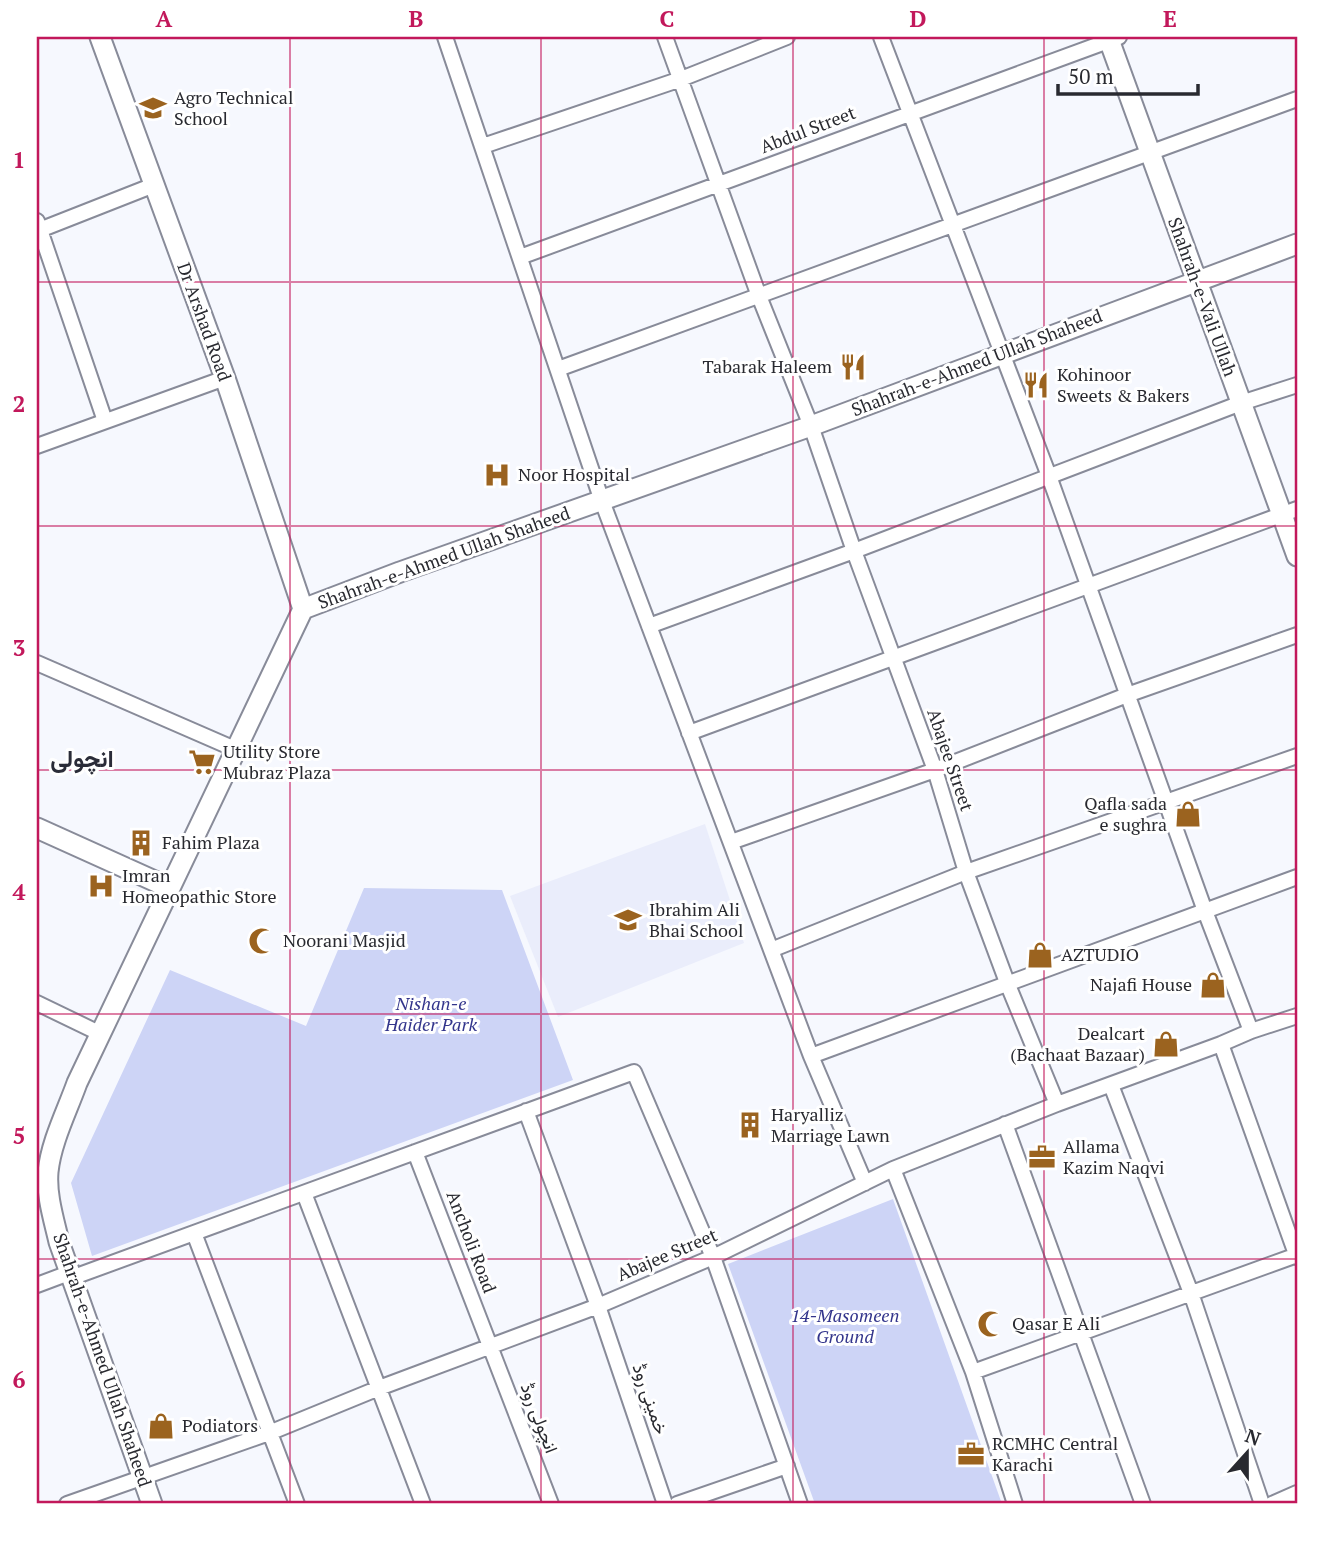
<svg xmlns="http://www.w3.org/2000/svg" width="1334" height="1541" font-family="'PT Serif',Vazirmatn,serif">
  <rect width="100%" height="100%" fill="#f6f8fe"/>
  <path fill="#eaedfb" d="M 705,824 L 744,943 L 558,1017 L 510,896 Z"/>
  <path fill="#cdd4f6" d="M 364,888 L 502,890 L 573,1080 L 92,1256 L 71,1183 L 170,970 L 306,1026 Z
    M 893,1199 L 1002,1504 L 815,1504 L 728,1264 Z"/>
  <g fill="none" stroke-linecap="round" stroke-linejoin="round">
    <g stroke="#888b99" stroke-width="18">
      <path id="minor" d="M 445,37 L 602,501 L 811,1056 L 865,1183
        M 665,37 L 759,296 L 811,426 L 854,551 L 935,770 L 966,872 L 1008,985 L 1057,1104
        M 881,37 L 1049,476 L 1205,911 L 1251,1031
        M 483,146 L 681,79 L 787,37
        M 37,221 L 105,421
        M 37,231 L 154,185
        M 520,257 L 1119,37
        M 558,369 L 1297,99
        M 37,446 L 225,378
        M 649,626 L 854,551 L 1241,403 L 1297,385
        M 37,663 L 237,750
        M 689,733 L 1297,509
        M 731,842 L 935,770 L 1127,695 L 1297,635
        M 771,950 L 966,872 L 1297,756
        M 37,1003 L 101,1034
        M 1221,1044 L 1297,1257
        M 811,1056 L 1297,877
        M 1111,1085 L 1191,1293 L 1262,1504
        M 526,1111 L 598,1306 L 665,1504
        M 1005,1124 L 1143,1504
        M 415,1152 L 551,1504
        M 893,1169 L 973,1372 L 1015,1504
        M 304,1193 L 423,1504
        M 194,1233 L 297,1504
        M 71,1278 L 634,1072 L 713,1257 L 800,1504
        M 37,1285 L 69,1273
        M 973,1372 L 1297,1255
        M 67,1504 L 269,1433 L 379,1388 L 598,1306 L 713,1257 L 893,1169 L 1057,1104 L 1221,1044 L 1251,1031 L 1297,1016
        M 677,1504 L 787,1466
        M 1272,1504 L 1297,1493"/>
    </g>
    <g stroke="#888b99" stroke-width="23">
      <path id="tertiary" d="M 100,37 L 225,378 L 303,609
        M 1108,37 L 1297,556
        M 37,828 L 170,888
        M 152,1504 L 59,1242 C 54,1220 46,1195 48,1172 C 51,1142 67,1111 77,1083 L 303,609 L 400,572 L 811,426 L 1297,244"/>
    </g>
    <use href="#minor" stroke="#fff" stroke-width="14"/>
    <use href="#tertiary" stroke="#fff" stroke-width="19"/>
  </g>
  <path fill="none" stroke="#c2185b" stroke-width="2" stroke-opacity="0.55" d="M 290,37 L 290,1504M 541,37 L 541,1504M 793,37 L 793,1504M 1044,37 L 1044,1504M 37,282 L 1297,282M 37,526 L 1297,526M 37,770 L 1297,770M 37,1014 L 1297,1014M 37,1259 L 1297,1259"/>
  <defs>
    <g id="school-bare" transform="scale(2.1)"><path d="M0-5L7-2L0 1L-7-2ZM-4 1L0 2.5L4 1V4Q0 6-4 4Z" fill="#9b631f" stroke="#fff" stroke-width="2.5" paint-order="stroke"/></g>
    <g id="restaurant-bare" transform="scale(2.1)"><path d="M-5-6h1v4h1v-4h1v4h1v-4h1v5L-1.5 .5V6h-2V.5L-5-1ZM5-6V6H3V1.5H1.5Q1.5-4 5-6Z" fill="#9b631f" stroke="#fff" stroke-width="2.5" paint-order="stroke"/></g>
    <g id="hospital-bare" transform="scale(2.1)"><path d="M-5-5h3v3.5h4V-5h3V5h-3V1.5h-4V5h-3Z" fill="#9b631f" stroke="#fff" stroke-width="2.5" paint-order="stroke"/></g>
    <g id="supermarket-bare" transform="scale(2.1)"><path d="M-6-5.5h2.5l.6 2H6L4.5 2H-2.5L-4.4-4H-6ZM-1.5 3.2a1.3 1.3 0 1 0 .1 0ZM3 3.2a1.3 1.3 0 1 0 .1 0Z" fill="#9b631f" stroke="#fff" stroke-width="2.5" paint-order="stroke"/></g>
    <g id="shop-bare" transform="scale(2.1)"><path d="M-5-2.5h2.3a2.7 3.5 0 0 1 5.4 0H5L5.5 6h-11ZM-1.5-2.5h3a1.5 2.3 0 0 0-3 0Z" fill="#9b631f" stroke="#fff" stroke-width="2.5" paint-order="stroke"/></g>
    <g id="building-bare" transform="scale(2.1)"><path d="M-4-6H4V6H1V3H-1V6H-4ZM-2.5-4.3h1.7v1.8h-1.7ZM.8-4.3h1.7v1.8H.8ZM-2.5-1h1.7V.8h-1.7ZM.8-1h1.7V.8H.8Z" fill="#9b631f" stroke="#fff" stroke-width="2.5" paint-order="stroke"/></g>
    <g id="mosque-bare" transform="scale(2.1)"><path d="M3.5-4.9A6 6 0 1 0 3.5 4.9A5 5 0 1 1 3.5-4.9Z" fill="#9b631f" stroke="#fff" stroke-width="2.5" paint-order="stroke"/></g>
    <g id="office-bare" transform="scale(2.1)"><path d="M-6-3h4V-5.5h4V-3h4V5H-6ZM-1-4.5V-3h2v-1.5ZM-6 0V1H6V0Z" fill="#9b631f" stroke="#fff" stroke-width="2.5" paint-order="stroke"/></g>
  </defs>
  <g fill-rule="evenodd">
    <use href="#school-bare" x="153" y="108"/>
    <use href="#restaurant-bare" x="853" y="367"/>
    <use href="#restaurant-bare" x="1036" y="385"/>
    <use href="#hospital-bare" x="497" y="475"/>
    <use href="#supermarket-bare" x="202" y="762"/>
    <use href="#shop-bare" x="1188" y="814"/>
    <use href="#building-bare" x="141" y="843"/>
    <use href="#hospital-bare" x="101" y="886"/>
    <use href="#school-bare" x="628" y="920"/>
    <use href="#mosque-bare" x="262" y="941"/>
    <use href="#shop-bare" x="1040" y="955"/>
    <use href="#shop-bare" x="1213" y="985"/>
    <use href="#shop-bare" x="1166" y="1044"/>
    <use href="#building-bare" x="750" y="1125"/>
    <use href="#office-bare" x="1042" y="1157"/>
    <use href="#mosque-bare" x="991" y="1324"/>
    <use href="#shop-bare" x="161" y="1426"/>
    <use href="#office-bare" x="971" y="1454"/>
  </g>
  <g text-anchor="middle" stroke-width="6" stroke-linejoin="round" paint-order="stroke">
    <g font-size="18" fill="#292a30" stroke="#fff" text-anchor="start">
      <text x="174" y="104">Agro Technical<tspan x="174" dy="21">School</tspan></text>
      <text x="832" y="373" text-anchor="end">Tabarak Haleem</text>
      <text x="1057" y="381">Kohinoor<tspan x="1057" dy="21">Sweets &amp; Bakers</tspan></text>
      <text x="518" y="481">Noor Hospital</text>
      <text x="223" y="758">Utility Store<tspan x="223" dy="21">Mubraz Plaza</tspan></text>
      <text x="1167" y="810" text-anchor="end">Qafla sada<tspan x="1167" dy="21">e sughra</tspan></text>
      <text x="162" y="849">Fahim Plaza</text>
      <text x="122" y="882">Imran<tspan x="122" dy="21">Homeopathic Store</tspan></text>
      <text x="649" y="916">Ibrahim Ali<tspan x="649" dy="21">Bhai School</tspan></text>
      <text x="283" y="947">Noorani Masjid</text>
      <text x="1061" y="961">AZTUDIO</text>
      <text x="1192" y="991" text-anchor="end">Najafi House</text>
      <text x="1145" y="1040" text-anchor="end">Dealcart<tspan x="1145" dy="21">(Bachaat Bazaar)</tspan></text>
      <text x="771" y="1121">Haryalliz<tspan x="771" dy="21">Marriage Lawn</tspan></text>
      <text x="1063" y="1153">Allama<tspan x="1063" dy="21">Kazim Naqvi</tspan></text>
      <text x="1012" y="1330">Qasar E Ali</text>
      <text x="182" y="1432">Podiators</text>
      <text x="992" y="1450">RCMHC Central<tspan x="992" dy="21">Karachi</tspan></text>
    </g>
    <g font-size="18" fill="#292a30" stroke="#fff">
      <text transform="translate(808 130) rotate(-21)" y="6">Abdul Street</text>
      <text transform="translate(1202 297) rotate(70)" y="6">Shahrah-e-Vali Ullah</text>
      <text transform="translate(204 322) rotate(70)" y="6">Dr Arshad Road</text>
      <text transform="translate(977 363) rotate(-21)" y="6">Shahrah-e-Ahmed Ullah Shaheed</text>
      <text transform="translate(444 558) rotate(-20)" y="6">Shahrah-e-Ahmed Ullah Shaheed</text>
      <text transform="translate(950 760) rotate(71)" y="6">Abajee Street</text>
      <text transform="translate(471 1242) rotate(69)" y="6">Ancholi Road</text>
      <text transform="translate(667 1255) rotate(-23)" y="6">Abajee Street</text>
      <text transform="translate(102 1360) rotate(71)" y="6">Shahrah-e-Ahmed Ullah Shaheed</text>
      <text transform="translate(650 1399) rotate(71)" y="6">خمینی روڈ</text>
      <text transform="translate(539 1418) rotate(69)" y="6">انچولی روڈ</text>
    </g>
    <g font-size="18" font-style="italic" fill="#33358c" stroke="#fff">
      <text x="431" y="1010">Nishan-e<tspan x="431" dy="21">Haider Park</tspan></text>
      <text x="845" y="1322">14-Masomeen<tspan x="845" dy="21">Ground</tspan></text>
    </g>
    <g font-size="24" font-weight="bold" fill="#2a2c38" stroke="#fff">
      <text x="82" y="767">انچولی</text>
    </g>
  </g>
  <rect width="1334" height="1541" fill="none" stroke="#ffffff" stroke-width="77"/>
  <g transform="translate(1247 1453) rotate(21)" stroke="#ffffff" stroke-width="5" paint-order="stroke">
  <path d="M0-5L12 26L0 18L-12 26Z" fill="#292a30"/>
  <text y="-10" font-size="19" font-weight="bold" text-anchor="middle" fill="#292a30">N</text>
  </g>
  <path d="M1058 84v10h140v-10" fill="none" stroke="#292a30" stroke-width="3.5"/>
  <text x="1068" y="84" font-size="21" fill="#292a30" stroke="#ffffff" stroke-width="5" paint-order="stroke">50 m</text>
  <rect x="38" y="38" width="1258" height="1464" fill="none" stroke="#c2185b" stroke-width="2.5"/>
  <g font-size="23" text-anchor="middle" font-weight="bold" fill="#c2185b">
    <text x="164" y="27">A</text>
    <text x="416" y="27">B</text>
    <text x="667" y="27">C</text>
    <text x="918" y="27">D</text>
    <text x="1170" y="27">E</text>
    <text x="19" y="168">1</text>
    <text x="19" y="412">2</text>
    <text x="19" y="656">3</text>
    <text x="19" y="900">4</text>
    <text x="19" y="1144">5</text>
    <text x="19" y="1388">6</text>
  </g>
</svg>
